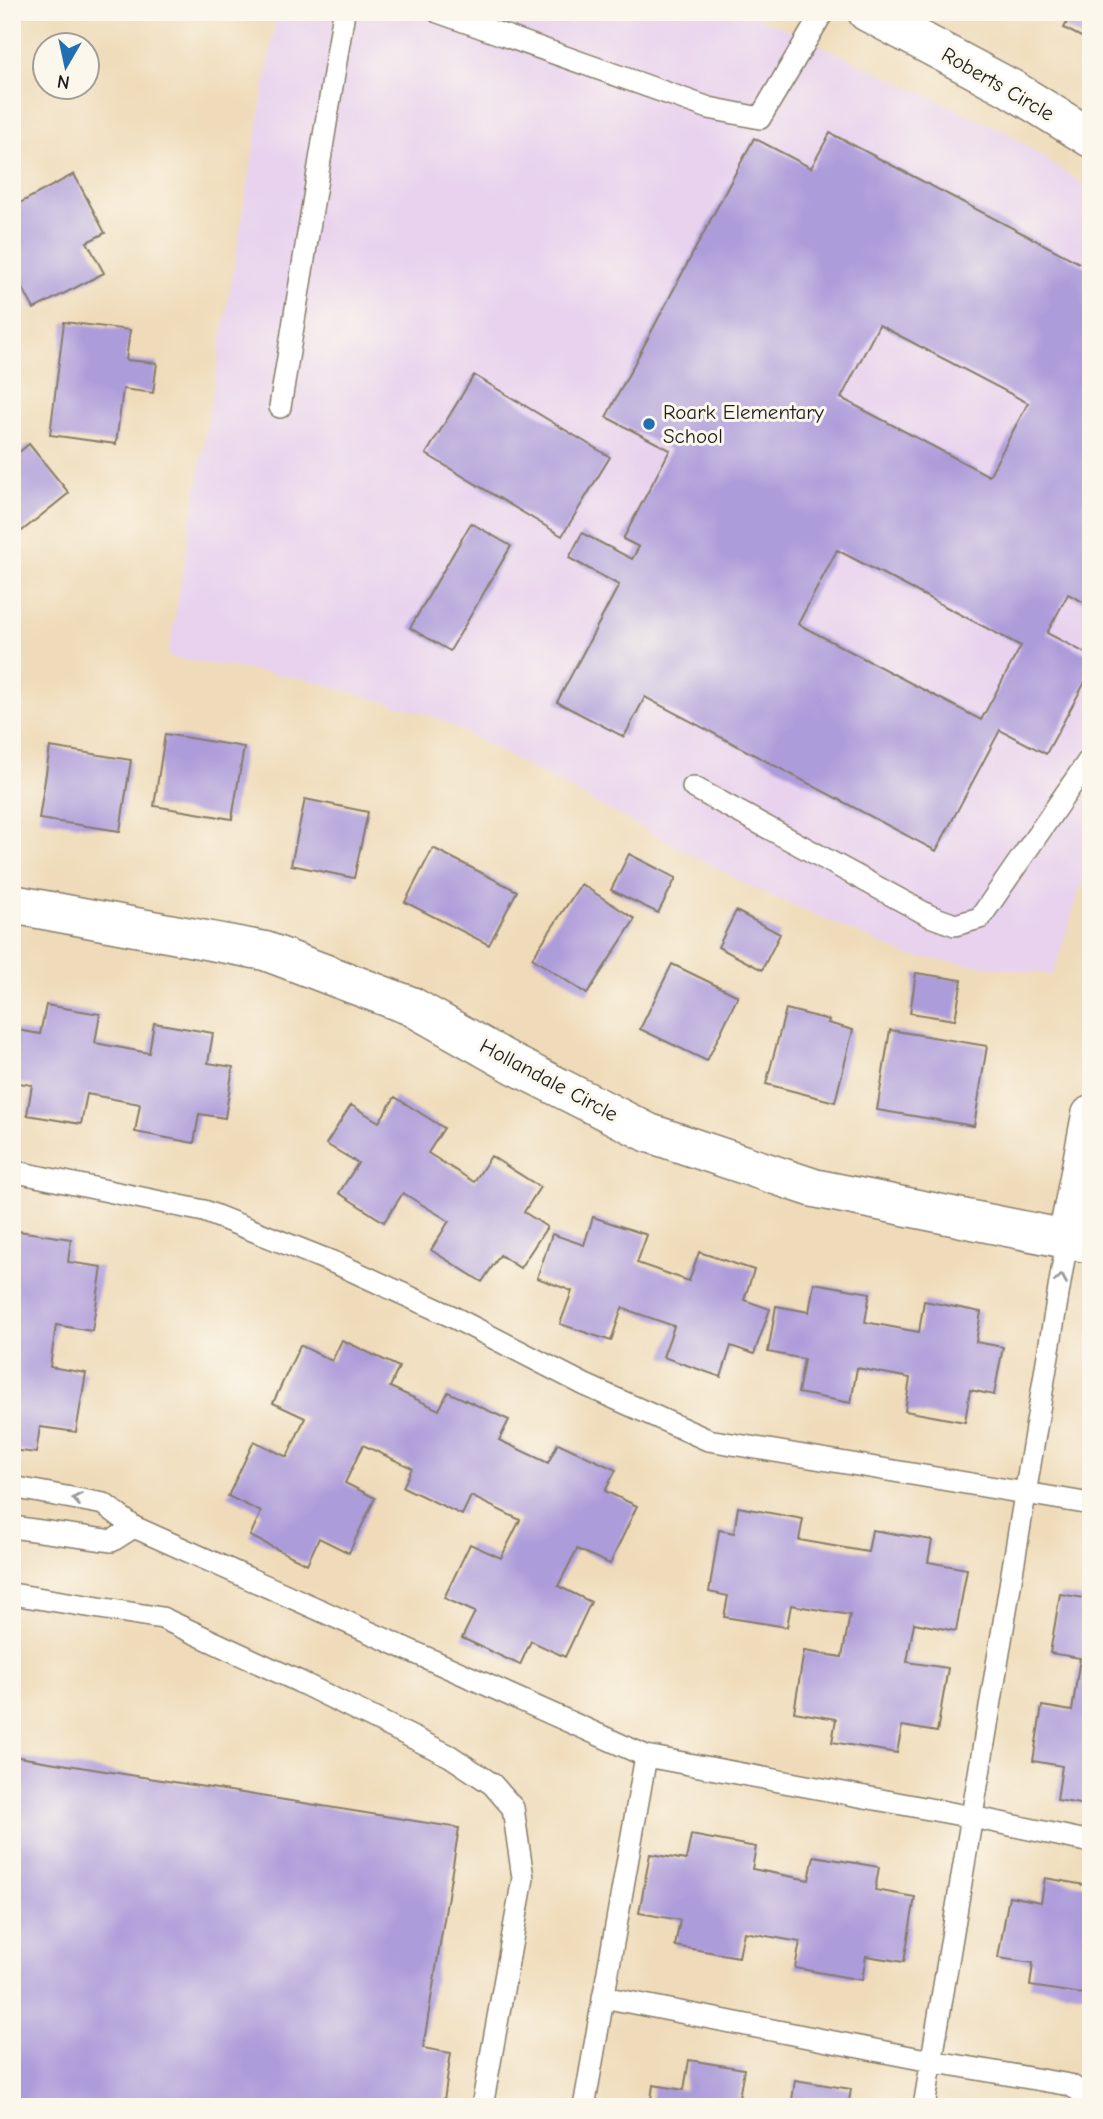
<svg xmlns="http://www.w3.org/2000/svg" width="1103" height="2119" font-family="'Comic Neue',sans-serif">
  <rect width="100%" height="100%" fill="#fbf7ec"/>
  <filter id="ink" filterUnits="userSpaceOnUse"><feTurbulence type="fractalNoise" baseFrequency=".0143" numOctaves="2"/><feDisplacementMap in="SourceGraphic" scale="14" xChannelSelector="R" yChannelSelector="G"/><feConvolveMatrix kernelMatrix="1 2 1 2 8 2 1 2 1" color-interpolation-filters="sRGB"/></filter>
  <filter id="wash" filterUnits="userSpaceOnUse"><feTurbulence type="fractalNoise" baseFrequency=".00686" numOctaves="4" result="noise"/><feDisplacementMap in="SourceGraphic" scale="28" xChannelSelector="R" yChannelSelector="G"/><feGaussianBlur stdDeviation="1.57" result="paint"/><feColorMatrix in="noise" values="0 0 0 0 0 0 0 0 0 0 0 0 0 0 0 0 0 1.4 0 .05"/><feComposite in="paint" operator="in"/></filter>
  <g filter="url(#wash)">
    <rect width="100%" height="100%" fill="#efdbb9"/>
    <path fill="#e8d2ee" d="M 277,12 L 742,12 L 784,28 L 1006,132 L 1091,190 L 1091,854 L 1053,975 L 909,956 L 753,888 L 436,717 L 306,679 L 168,657 Z"/>
    <g id="blocks">
      <path fill="#ad9cda" fill-rule="evenodd" d="M 209,12 L 245,12 L 244,19 Z
        M 1072,12 L 1091,12 L 1091,42 L 1064,28 Z
        M 830,133 L 1091,269 L 1091,606 L 1068,594 L 1047,633 L 1091,656 L 1091,671 L 1046,754 L 1000,730 L 936,851 L 645,697 L 624,737 L 557,702 L 619,585 L 569,558 L 582,533 L 632,559 L 639,547 L 623,539 L 670,450 L 606,417 L 754,138 L 811,168 ZM 879,325 L 1028,403 L 989,476 L 841,398 ZM 837,550 L 1021,646 L 981,720 L 798,624 Z
        M 74,174 L 105,233 L 87,242 L 104,273 L 34,309 L 12,268 L 12,207 Z
        M 64,322 L 130,330 L 126,360 L 157,363 L 153,393 L 123,389 L 116,444 L 50,435 Z
        M 474,375 L 610,457 L 562,536 L 426,454 Z
        M 29,444 L 69,493 L 12,539 L 12,458 Z
        M 471,523 L 511,546 L 450,651 L 410,628 Z
        M 165,734 L 244,747 L 232,819 L 154,806 Z
        M 50,747 L 131,760 L 120,831 L 39,819 Z
        M 305,799 L 368,812 L 354,878 L 291,865 Z
        M 433,848 L 517,891 L 489,945 L 405,902 Z
        M 629,854 L 676,878 L 658,913 L 611,890 Z
        M 581,884 L 635,919 L 587,994 L 532,958 Z
        M 736,911 L 780,934 L 762,970 L 718,947 Z
        M 672,964 L 738,996 L 707,1061 L 640,1029 Z
        M 916,973 L 962,980 L 955,1020 L 910,1013 Z
        M 46,1005 L 100,1014 L 95,1043 L 149,1053 L 154,1023 L 213,1033 L 208,1063 L 233,1067 L 225,1118 L 199,1114 L 194,1143 L 135,1132 L 140,1104 L 87,1094 L 81,1124 L 27,1115 L 32,1085 L 12,1082 L 12,1029 L 40,1034 Z
        M 786,1009 L 829,1020 L 828,1023 L 853,1030 L 835,1102 L 766,1084 Z
        M 890,1030 L 987,1046 L 974,1126 L 877,1110 Z
        M 395,1097 L 444,1128 L 428,1153 L 474,1182 L 491,1156 L 540,1187 L 524,1212 L 547,1227 L 520,1268 L 500,1255 L 482,1282 L 431,1250 L 449,1221 L 403,1193 L 384,1222 L 339,1193 L 358,1163 L 326,1144 L 351,1105 L 379,1122 Z
        M 593,1217 L 647,1235 L 637,1263 L 689,1281 L 699,1252 L 754,1270 L 744,1300 L 770,1309 L 754,1354 L 731,1346 L 721,1377 L 663,1357 L 674,1326 L 622,1308 L 611,1341 L 560,1324 L 572,1291 L 537,1278 L 552,1234 L 584,1245 Z
        M 12,1230 L 71,1239 L 68,1262 L 102,1267 L 92,1331 L 56,1325 L 50,1367 L 86,1373 L 76,1432 L 40,1427 L 36,1453 L 12,1450 Z
        M 814,1283 L 870,1293 L 865,1322 L 919,1332 L 924,1301 L 981,1312 L 976,1342 L 1003,1347 L 994,1395 L 970,1390 L 965,1422 L 905,1411 L 910,1378 L 857,1368 L 851,1403 L 798,1393 L 804,1359 L 768,1352 L 776,1306 L 809,1312 Z
        M 342,1340 L 399,1367 L 390,1387 L 439,1410 L 448,1392 L 509,1420 L 499,1440 L 548,1463 L 558,1443 L 616,1470 L 605,1491 L 637,1506 L 610,1564 L 577,1549 L 558,1586 L 591,1602 L 565,1657 L 531,1641 L 520,1665 L 462,1638 L 475,1612 L 444,1598 L 470,1544 L 501,1558 L 520,1520 L 471,1496 L 462,1515 L 403,1487 L 412,1468 L 363,1445 L 345,1483 L 375,1498 L 349,1553 L 319,1538 L 307,1564 L 250,1536 L 261,1512 L 228,1496 L 254,1441 L 287,1457 L 305,1418 L 273,1403 L 300,1345 L 332,1361 Z
        M 738,1507 L 803,1519 L 799,1540 L 868,1552 L 872,1530 L 932,1540 L 928,1562 L 967,1569 L 956,1631 L 914,1623 L 907,1662 L 948,1668 L 937,1732 L 902,1726 L 897,1753 L 832,1742 L 836,1719 L 794,1712 L 804,1651 L 842,1657 L 850,1615 L 791,1605 L 787,1627 L 724,1617 L 728,1596 L 709,1592 L 719,1530 L 734,1533 Z
        M 1060,1594 L 1091,1599 L 1091,1806 L 1057,1800 L 1062,1766 L 1033,1761 L 1042,1706 L 1072,1711 L 1080,1658 L 1050,1653 Z
        M 12,1756 L 459,1828 L 423,2048 L 451,2053 L 443,2107 L 12,2107 Z
        M 691,1835 L 756,1847 L 752,1869 L 809,1880 L 814,1856 L 879,1867 L 875,1890 L 915,1897 L 904,1962 L 866,1956 L 862,1980 L 795,1968 L 800,1942 L 744,1932 L 739,1957 L 675,1946 L 680,1920 L 639,1913 L 650,1854 L 686,1860 Z
        M 1045,1878 L 1091,1886 L 1091,1982 L 1089,1995 L 1030,1986 L 1033,1963 L 998,1958 L 1009,1896 L 1041,1902 Z
        M 689,2060 L 744,2069 L 739,2098 L 783,2107 L 650,2107 L 653,2085 L 684,2090 Z
        M 795,2080 L 851,2089 L 848,2107 L 791,2107 Z"/>
    </g>
  </g>
  <g filter="url(#ink)">
    <use href="#blocks" fill-opacity="0" stroke="#867c6a" stroke-width="2"/>
    <g fill="none" stroke-linecap="round" stroke-linejoin="round">
      <g stroke="#867c6a" stroke-width="24">
        <path id="service" d="M 438,12 L 709,108 L 760,118 L 823,12
          M 280,407 L 344,12
          M 693,787 L 930,916 L 955,925 L 980,918 L 1091,757
          M 12,1171 L 204,1211 L 340,1265 L 451,1316 L 585,1385 L 708,1440 L 1091,1504
          M 12,1487 L 104,1504 L 134,1527 L 646,1756 L 584,2107
          M 12,1527 L 112,1541 L 134,1527
          M 12,1594 L 162,1618 L 300,1682 L 450,1756 L 492,1784 L 513,1808 L 523,1878 L 482,2107
          M 646,1756 L 972,1817 L 1091,1842
          M 603,1997 L 931,2061 L 1070,2085 L 1091,2098
          M 924,2107 L 1067,1240"/>
      </g>
      <g stroke="#867c6a" stroke-width="41">
        <path id="minor" d="M 867,12 L 1010,88 L 1091,138
          M 12,904 L 265,951 L 411,1006 L 515,1065 L 649,1133 L 814,1188 L 1091,1244"/>
      </g>
      <g stroke="#867c6a" stroke-width="41">
        <path id="tertiary" d="M 1067,1240 L 1091,1115"/>
      </g>
      <use href="#service" stroke="#fff" stroke-width="21"/>
      <use href="#minor" stroke="#fff" stroke-width="38"/>
      <use href="#tertiary" stroke="#fff" stroke-width="38"/>
    </g>
    <defs><path id="oneway-chevron" d="M-2-3.5L2.5 0L-2 3.5" fill="none" stroke-width="1.6" stroke-linecap="round" stroke-linejoin="round" transform="scale(1.75)"/></defs>
    <g stroke="#999">
      <use href="#oneway-chevron" transform="translate(1061 1279) rotate(-81)"/>
      <use href="#oneway-chevron" transform="translate(77 1499) rotate(-170)"/>
    </g>
  </g>
  <circle fill="#1f6fb2" stroke="#fbf7ec" stroke-width="2.5" cx="649" cy="424" r="7"/>
  <g text-anchor="middle" stroke-width="6" stroke-linejoin="round" paint-order="stroke">
    <g font-size="21" fill="#1c1c1c" stroke="#fbf7ec">
      <text transform="translate(998 84) rotate(30)" y="7">Roberts Circle</text>
      <text transform="translate(549 1080) rotate(28)" y="7">Hollandale Circle</text>
    </g>
    <g font-size="21" fill="#1c1c1c" stroke="#fbf7ec" text-anchor="start">
      <text x="663" y="419">Roark Elementary<tspan x="663" dy="24">School</tspan></text>
    </g>
  </g>
  <rect width="1103" height="2119" fill="none" stroke="#fbf7ec" stroke-width="42"/>
  <g transform="translate(66 66) rotate(189)"><circle r="33" fill="#fbf7ec" stroke="#a29f99" stroke-width="2"/>
  <path d="M0-5L12 26L0 18L-12 26Z" fill="#1f6fb2"/>
  <text y="-10" font-size="19" font-weight="bold" text-anchor="middle" fill="#1c1c1c">N</text>
  </g>
</svg>
